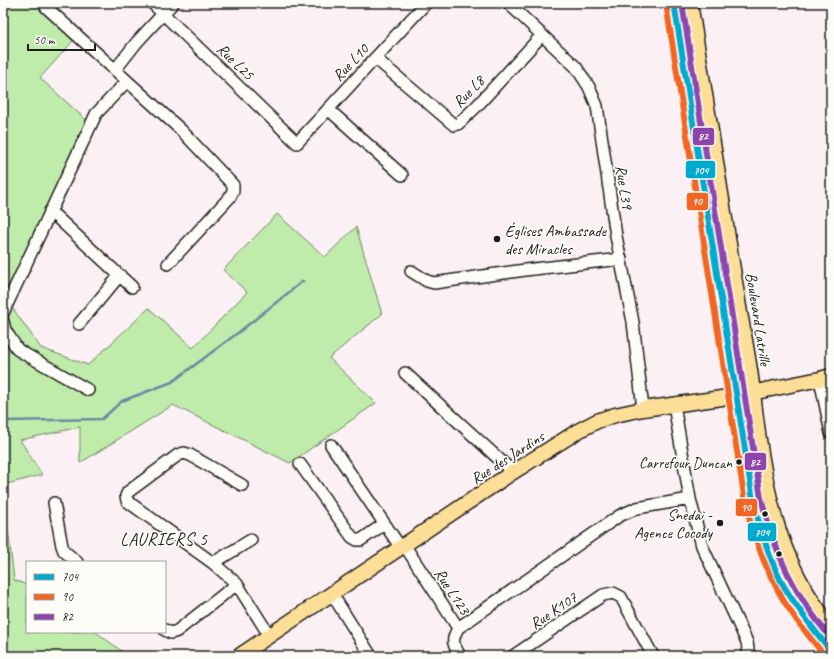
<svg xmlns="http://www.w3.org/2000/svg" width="834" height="659" font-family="Caveat,sans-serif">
  <rect width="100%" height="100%" fill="#fbf0f3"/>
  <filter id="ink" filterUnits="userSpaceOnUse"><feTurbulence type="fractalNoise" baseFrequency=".025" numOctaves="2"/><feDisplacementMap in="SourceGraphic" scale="8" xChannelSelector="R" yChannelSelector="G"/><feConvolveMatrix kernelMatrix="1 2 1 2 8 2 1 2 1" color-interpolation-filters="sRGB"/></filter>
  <g filter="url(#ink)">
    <path fill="#bfecaa" stroke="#6e8463" d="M 3,3 L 38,3 L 37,5 L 73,41 L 40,78 L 94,127 L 11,306 L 41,348 L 88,365 L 149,308 L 193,348 L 247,292 L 223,270 L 277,214 L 325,257 L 356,227 L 382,314 L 329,358 L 376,403 L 290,463 L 173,405 L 80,463 L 80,427 L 20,440 L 42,475 L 3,485 L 14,580 L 27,585 L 27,632 L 96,632 L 128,656 L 3,656 Z"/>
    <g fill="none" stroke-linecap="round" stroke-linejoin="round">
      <path stroke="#698aa2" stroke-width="2.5" d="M 3,420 L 7,421 L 102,419 L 122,401 L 172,382 L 239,332 L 303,281"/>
      <g stroke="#1c1c1c" stroke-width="14">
        <path id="minor" d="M 47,3 L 46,7 L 181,130 L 233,185 L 233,191 L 230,197 L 168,264
          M 152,3 L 297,143 L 426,3
          M 508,3 L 576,67 L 589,87 L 597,106 L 616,236 L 633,322 L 643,409
          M 375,58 L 454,125 L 458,124 L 476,107 L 542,35
          M 115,70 L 137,42 L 173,3
          M 328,109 L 402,175
          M 50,211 L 132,287
          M 411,271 L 427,281 L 434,283 L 525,270 L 621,259
          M 3,313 L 96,114 L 127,81
          M 3,321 L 5,330 L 18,350 L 88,390
          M 79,324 L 120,275
          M 405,373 L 513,472
          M 820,379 L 831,433
          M 674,405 L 690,499 L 702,546 L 747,642 L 749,656
          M 331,445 L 401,548
          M 300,464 L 352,537 L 357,540 L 361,540 L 384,524
          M 242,485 L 190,455 L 184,453 L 178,455 L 128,492 L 126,496 L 127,501 L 213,563 L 237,584 L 269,635
          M 54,503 L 62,546 L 64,551 L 77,562
          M 405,546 L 458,628 C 451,641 453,644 460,656
          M 213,563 L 251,540
          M 332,594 L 371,656
          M 458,628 L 619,516 L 637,508 L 690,499
          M 165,630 L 171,633 L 177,631 L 237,584
          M 513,656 L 603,595 L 613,593 L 621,597 L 653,656"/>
      </g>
      <g stroke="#1c1c1c" stroke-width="17">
        <path id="major" d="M 674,3 L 753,500 C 759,524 766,547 776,570 C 789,599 810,626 831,651
          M 690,3 C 707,104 723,206 739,307 C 744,336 750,364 753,393 C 763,477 774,559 831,626
          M 239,656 L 513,472 L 578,431 L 597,421 L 615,415 L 643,409 L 736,396 L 820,379 L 831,376"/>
      </g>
      <use href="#minor" stroke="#fdfcf7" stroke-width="11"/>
      <use href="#major" stroke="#fcde96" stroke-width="14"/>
      <g stroke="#fdfcf7" stroke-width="9">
        <path id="bus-1" d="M 674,3 L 753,500 C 760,528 768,556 781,581 C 795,606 813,629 831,651"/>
      </g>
      <g stroke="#fdfcf7" stroke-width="9">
        <path id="bus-2" d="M 666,4 L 745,502 C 752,530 761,558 774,583 C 787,610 806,633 825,656"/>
      </g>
      <g stroke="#fdfcf7" stroke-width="9">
        <path id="bus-3" d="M 682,3 L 761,498 C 776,556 793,593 831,638"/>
      </g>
      <use href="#bus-1" stroke="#00a9ce" stroke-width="6"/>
      <use href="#bus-2" stroke="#f26522" stroke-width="6"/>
      <use href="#bus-3" stroke="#8e44ad" stroke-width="6"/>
    </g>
  </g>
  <g fill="#1c1c1c" stroke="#fdfcf7" stroke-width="1.5">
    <circle cx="497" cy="239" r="4"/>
    <circle cx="739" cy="462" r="3.5"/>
    <circle cx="765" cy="514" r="3.5"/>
    <circle cx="720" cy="523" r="4"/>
    <circle cx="779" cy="554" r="3.5"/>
  </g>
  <g text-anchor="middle" stroke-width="3.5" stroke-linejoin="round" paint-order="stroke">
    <g font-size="15" fill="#1c1c1c" stroke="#fdfcf7" text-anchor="end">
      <text x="732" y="468">Carrefour Duncan</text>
    </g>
    <g font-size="16" fill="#1c1c1c" stroke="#fdfcf7">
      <text transform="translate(236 61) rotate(44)" y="6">Rue L25</text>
      <text transform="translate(350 62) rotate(-47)" y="6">Rue L10</text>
      <text transform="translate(468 91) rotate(-46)" y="6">Rue L8</text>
      <text transform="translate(625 187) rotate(81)" y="6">Rue L39</text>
      <text transform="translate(759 319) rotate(81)" y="6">Boulevard Latrille</text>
      <text transform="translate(507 457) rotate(-33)" y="6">Rue des Jardins</text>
      <text transform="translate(453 591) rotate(57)" y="6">Rue L123</text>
      <text transform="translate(553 610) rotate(-34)" y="6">Rue K107</text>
    </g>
    <g font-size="16" fill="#1c1c1c" stroke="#fdfcf7" text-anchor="start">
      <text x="505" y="236">Églises Ambassade<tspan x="505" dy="18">des Miracles</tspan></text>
      <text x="712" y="520" text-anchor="end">Snedai -<tspan x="712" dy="18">Agence Cocody</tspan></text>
    </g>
    <g font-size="17" letter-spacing="1" fill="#1c1c1c" stroke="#fdfcf7">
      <text x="164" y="545">LAURIERS 5</text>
    </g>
  </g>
  <g stroke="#fdfcf7" stroke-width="1.5">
    <rect x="692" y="127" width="23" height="19" rx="4" fill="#8e44ad"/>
    <rect x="685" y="160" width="31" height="19" rx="4" fill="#00a9ce"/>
    <rect x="686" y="192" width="23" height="19" rx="4" fill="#f26522"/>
    <rect x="744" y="452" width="23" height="19" rx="4" fill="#8e44ad"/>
    <rect x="735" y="498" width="23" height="19" rx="4" fill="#f26522"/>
    <rect x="747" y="522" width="30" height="20" rx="4" fill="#00a9ce"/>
  </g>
  <g font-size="11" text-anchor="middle" font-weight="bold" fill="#fff">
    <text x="703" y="140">82</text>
    <text x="701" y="174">704</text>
    <text x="697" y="205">90</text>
    <text x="755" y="466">82</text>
    <text x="746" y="511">90</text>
    <text x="762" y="536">704</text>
  </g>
  <rect width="834" height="659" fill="none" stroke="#fdfcf7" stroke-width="16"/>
  <rect x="8" y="8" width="818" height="643" fill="none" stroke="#1c1c1c" stroke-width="1.5" filter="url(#ink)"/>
  <rect x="26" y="561" width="140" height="72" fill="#fdfcf7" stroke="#a3a29f"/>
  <rect x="34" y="574" width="20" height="6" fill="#00a9ce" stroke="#a3a29f"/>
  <text x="62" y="581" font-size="12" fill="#1c1c1c">704</text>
  <rect x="34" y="594" width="20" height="6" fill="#f26522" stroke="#a3a29f"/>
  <text x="62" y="601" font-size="12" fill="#1c1c1c">90</text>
  <rect x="34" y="614" width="20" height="6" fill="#8e44ad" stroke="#a3a29f"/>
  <text x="62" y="621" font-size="12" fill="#1c1c1c">82</text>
  <path d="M28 44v6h67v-6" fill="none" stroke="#1c1c1c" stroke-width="2"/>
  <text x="34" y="44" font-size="12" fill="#1c1c1c" stroke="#fdfcf7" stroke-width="3" paint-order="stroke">50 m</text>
</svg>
